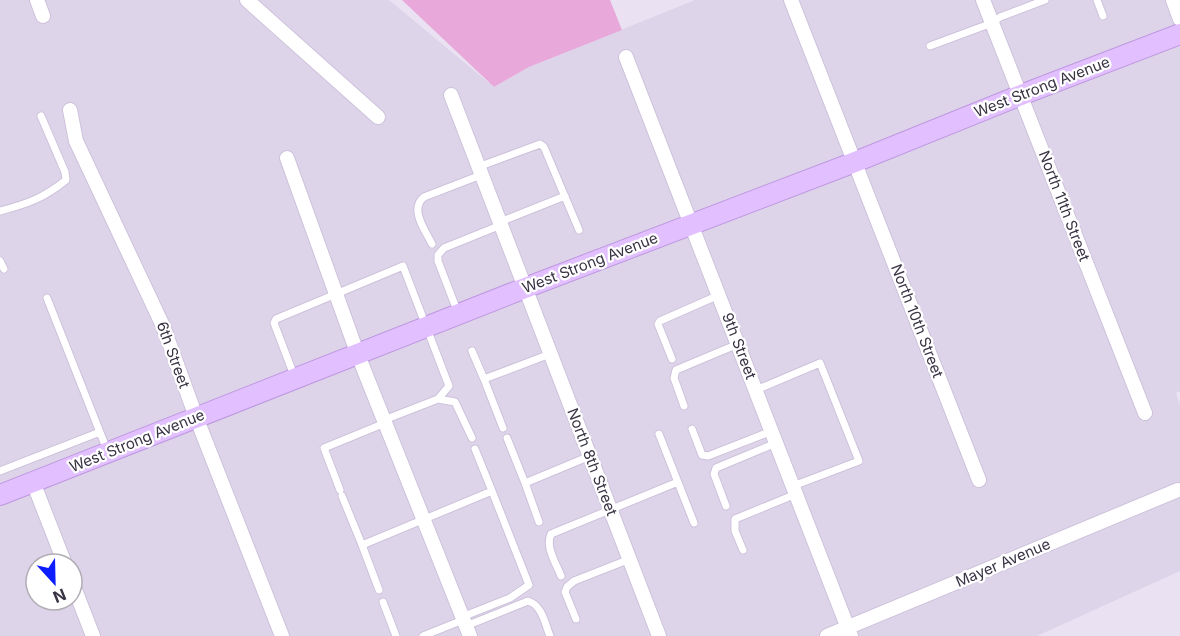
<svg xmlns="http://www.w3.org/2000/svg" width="1180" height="636" font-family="Inter,sans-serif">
  <rect width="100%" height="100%" fill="#eae2f2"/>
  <path fill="#ded4ea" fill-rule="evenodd" d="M 0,0 L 389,0 L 494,87 L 529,67 L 695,0 L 1180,0 L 1180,391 L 1176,393 L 1180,405 L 1180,571 L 1037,636 L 0,636 ZM 36,564 L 72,564 L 72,600 L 36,600 Z"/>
  <path fill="#e8a9da" d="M 402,0 L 610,0 L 622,30 L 529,67 L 494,87 Z"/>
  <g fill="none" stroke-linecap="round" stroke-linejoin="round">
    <g stroke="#cdc2db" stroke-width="9">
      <path id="lane" d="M 1097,0 L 1103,16
        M 930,46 L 992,23 L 1000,17 L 1045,0
        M 478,167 L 540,144 L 544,147 L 579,230
        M 0,211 C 27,204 44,198 66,180 L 65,172 L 41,116
        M 500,222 L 565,196
        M 432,244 C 425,230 409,209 424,197 L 481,175
        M 0,261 L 4,269
        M 47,298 L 107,450
        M 458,313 L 438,261 L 438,255 L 444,248 L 501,225
        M 472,351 L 484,379 L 550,354
        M 672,359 L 658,324 L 660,321 L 719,295
        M 295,378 L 274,323 L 276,319 L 403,266 L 449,386 L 438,399 L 384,420
        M 484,379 L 503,428
        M 756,390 L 820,363 L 859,461 L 793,486
        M 438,399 L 455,402 L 472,438
        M 684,406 L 674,378 L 676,370 L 738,344
        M 692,429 L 702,455 L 708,456 L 772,431
        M 659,434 L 694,523
        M 507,438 L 525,483
        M 475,449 L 492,491
        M 0,471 L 100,432
        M 340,490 L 324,448 L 385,423
        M 342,496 L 362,545 L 492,491 L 529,585 L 510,598 L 462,617
        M 726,506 L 714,474 L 716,468 L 776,443
        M 539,522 L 525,483 L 590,456
        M 362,545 L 379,590
        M 743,550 L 735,531 L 735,519 L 796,494
        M 561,576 C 556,563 545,547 551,534 L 678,482
        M 383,602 L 396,636
        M 576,619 L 565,592 L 567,587 L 574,581 L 630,559
        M 466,626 L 528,601 C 542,605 545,624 550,636
        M 423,636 L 463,620"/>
    </g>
    <g stroke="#cdc2db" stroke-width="16">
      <path id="street" d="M 37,0 L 43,16
        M 247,0 L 378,117
        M 791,0 L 979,480
        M 983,0 L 1145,413
        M 1173,0 L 1180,19
        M 626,57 L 851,636
        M 451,95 L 659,636
        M 70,110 L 76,141 L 163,326 L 196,417 L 282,636
        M 287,158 L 358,355 L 470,636
        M 33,482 L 65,564
        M 72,582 L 93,636
        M 827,636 L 1178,490"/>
    </g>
    <g stroke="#be98e0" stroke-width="22">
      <path id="secondary" d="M 0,495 L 525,288 L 855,162 L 1021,95 L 1180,34"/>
    </g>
    <use href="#lane" stroke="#fff" stroke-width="7"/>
    <use href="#street" stroke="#fff" stroke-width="14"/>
    <use href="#secondary" stroke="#e2bfff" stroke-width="20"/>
  </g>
  <g text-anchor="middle" stroke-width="4.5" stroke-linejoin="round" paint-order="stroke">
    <g font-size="15" fill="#393344" stroke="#fff">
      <text transform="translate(1042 87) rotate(-21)" y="5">West Strong Avenue</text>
      <text transform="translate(1064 206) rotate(69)" y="5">North 11th Street</text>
      <text transform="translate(590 263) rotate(-21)" y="5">West Strong Avenue</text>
      <text transform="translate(917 321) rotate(69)" y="5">North 10th Street</text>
      <text transform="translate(739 346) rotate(69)" y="5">9th Street</text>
      <text transform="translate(173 355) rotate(70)" y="5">6th Street</text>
      <text transform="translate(137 441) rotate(-22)" y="5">West Strong Avenue</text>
      <text transform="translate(592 462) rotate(69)" y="5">North 8th Street</text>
      <text transform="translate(1003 563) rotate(-23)" y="5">Mayer Avenue</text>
    </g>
  </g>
  <g transform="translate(54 582) rotate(158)"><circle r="28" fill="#ffffff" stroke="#b0adb4" stroke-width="1.5"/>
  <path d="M0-4.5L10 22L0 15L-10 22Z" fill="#0c1dff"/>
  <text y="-9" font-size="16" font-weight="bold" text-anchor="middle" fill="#393344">N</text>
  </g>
</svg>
